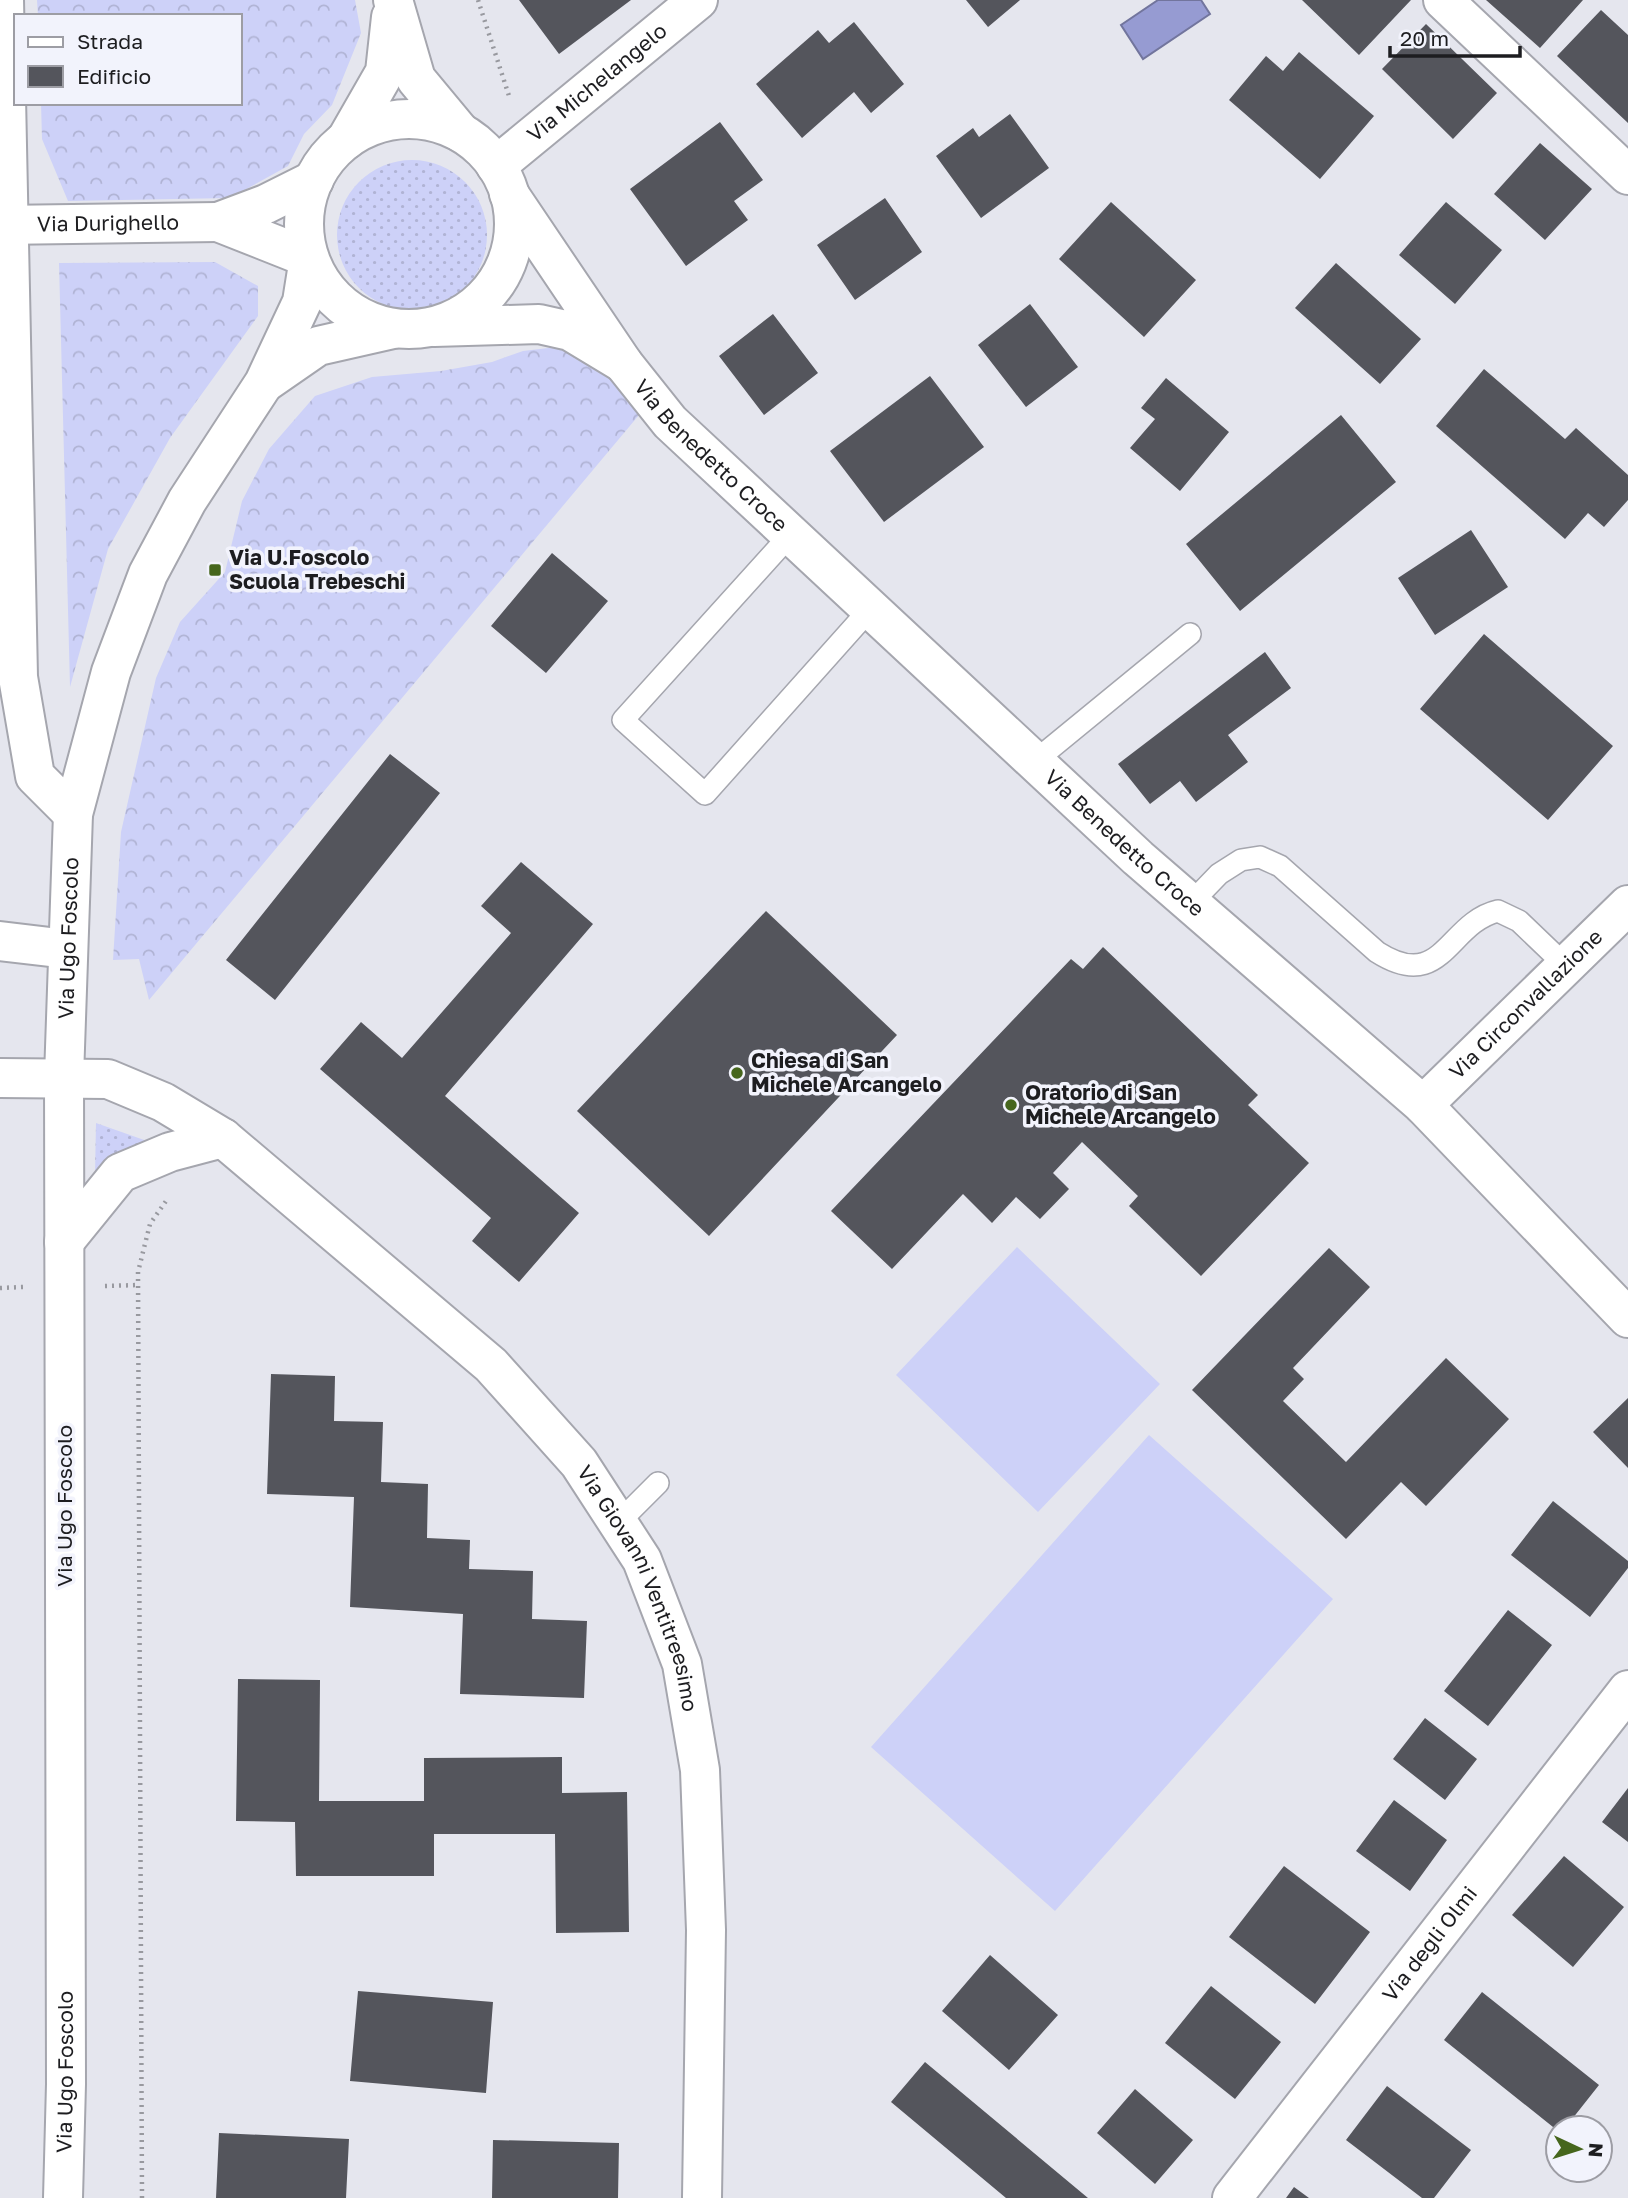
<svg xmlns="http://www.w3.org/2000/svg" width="1628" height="2198" font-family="'Golos Text',sans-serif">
  <defs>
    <pattern id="grass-dots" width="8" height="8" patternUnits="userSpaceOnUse" patternTransform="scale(1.75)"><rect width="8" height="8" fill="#cdd1f8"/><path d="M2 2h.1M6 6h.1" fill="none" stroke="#b0b3d4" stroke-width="1.8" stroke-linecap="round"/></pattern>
    <pattern id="forest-crowns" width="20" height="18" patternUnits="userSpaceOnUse" patternTransform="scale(1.75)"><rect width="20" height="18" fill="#cdd1f8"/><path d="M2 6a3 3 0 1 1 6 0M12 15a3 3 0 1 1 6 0" fill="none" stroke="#b0b3d4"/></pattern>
  </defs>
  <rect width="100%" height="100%" fill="#e5e6ee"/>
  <path fill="url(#grass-dots)" d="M337 235a75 75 0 1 1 150 0a75 75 0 1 1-150 0Z
    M 96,1123 L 147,1141 L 95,1175 Z"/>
  <path fill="url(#forest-crowns)" d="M 37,0 L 355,0 L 361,33 L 332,105 L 304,134 L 288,166 L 230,198 L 68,201 L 42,139 L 41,103 L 240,103 L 240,16 L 38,16 Z
    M 215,262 L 258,286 L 258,316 L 170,438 L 108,549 L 70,687 L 59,263 Z
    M 557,347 C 597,366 614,378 639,415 L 149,1000 L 139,959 L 113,960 L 121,832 L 156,678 L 180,622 L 225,572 L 242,501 L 269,449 L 315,396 L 372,377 L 441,371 L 492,362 L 523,351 Z"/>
  <path fill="#cdd1f8" d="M 1017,1247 L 1160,1384 L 1038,1512 L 896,1375 Z
    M 1149,1435 L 1333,1599 L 1055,1911 L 871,1747 Z"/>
  <path fill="#969bd2" stroke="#72759d" stroke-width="2" d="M 1158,0 L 1201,0 L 1210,14 L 1143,59 L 1121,25 Z"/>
  <path fill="#54555c" d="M 519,0 L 631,0 L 559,54 Z
    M 966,0 L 1020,0 L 988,27 Z
    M 1302,0 L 1411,0 L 1359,55 Z
    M 1486,0 L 1583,0 L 1540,48 Z
    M 1601,10 L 1628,35 L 1628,123 L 1557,56 Z
    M 854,22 L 904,84 L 871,113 L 854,92 L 802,138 L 756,84 L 818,30 L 829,43 Z
    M 1426,24 L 1497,93 L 1453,139 L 1382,69 Z
    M 1299,52 L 1374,116 L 1320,179 L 1229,100 L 1266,56 L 1283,71 Z
    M 1010,114 L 1049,168 L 981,218 L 936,156 L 973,128 L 979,137 Z
    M 720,122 L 763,180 L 734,201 L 748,220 L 686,266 L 630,189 Z
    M 1540,143 L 1592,189 L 1545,240 L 1494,194 Z
    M 885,198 L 922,252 L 855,300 L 817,245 Z
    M 1111,202 L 1196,280 L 1144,337 L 1059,259 Z
    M 1446,202 L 1502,250 L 1455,304 L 1399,255 Z
    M 1336,263 L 1421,339 L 1380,384 L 1295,308 Z
    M 1030,304 L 1078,367 L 1026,407 L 978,345 Z
    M 773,314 L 818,373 L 764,415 L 719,356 Z
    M 1484,369 L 1565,439 L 1576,428 L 1628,475 L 1628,500 L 1604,527 L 1588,513 L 1565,539 L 1436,426 Z
    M 930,376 L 984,447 L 884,522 L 830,451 Z
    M 1166,378 L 1229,432 L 1180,491 L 1130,448 L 1155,419 L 1141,408 Z
    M 1341,415 L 1396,482 L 1240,611 L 1186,544 Z
    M 1471,530 L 1508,587 L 1435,635 L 1398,578 Z
    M 552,553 L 608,601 L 546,673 L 491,626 Z
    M 1484,634 L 1613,746 L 1548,820 L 1420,709 Z
    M 1265,652 L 1291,688 L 1228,735 L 1248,762 L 1196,802 L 1180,781 L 1150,804 L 1118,764 Z
    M 390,754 L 440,793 L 275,1000 L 226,960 Z
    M 521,862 L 593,924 L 445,1096 L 579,1213 L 519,1282 L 472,1241 L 491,1218 L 320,1069 L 361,1022 L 402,1058 L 511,933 L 481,906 Z
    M 766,911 L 897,1035 L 709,1236 L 577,1111 Z
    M 1103,947 L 1258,1095 L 1248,1105 L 1309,1163 L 1201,1276 L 1129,1206 L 1138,1196 L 1082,1142 L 1053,1173 L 1069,1189 L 1040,1219 L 1016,1197 L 992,1223 L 963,1194 L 892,1269 L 831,1211 L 1071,959 L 1083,969 Z
    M 1329,1248 L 1370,1287 L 1293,1368 L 1304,1379 L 1283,1401 L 1346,1462 L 1446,1358 L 1509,1419 L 1426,1506 L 1401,1482 L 1346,1539 L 1192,1390 Z
    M 271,1374 L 335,1376 L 334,1421 L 383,1422 L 381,1482 L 428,1484 L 427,1538 L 470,1540 L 469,1569 L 533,1571 L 532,1619 L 587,1621 L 584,1698 L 460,1694 L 463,1614 L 350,1607 L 354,1497 L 267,1494 Z
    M 1628,1398 L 1628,1468 L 1593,1432 Z
    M 1553,1501 L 1628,1561 L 1628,1568 L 1590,1617 L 1511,1555 Z
    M 1508,1610 L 1552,1645 L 1488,1726 L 1444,1691 Z
    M 238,1679 L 320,1680 L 319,1801 L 424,1801 L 424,1758 L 562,1757 L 562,1793 L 627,1792 L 629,1932 L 556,1933 L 555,1834 L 434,1834 L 434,1876 L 296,1876 L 295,1822 L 236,1821 Z
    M 1425,1718 L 1477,1759 L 1445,1800 L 1393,1759 Z
    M 1628,1788 L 1628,1842 L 1602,1822 Z
    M 1394,1800 L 1447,1840 L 1410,1891 L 1356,1851 Z
    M 1564,1856 L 1624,1907 L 1573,1967 L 1512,1915 Z
    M 1284,1866 L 1370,1932 L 1315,2004 L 1229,1937 Z
    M 990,1955 L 1058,2015 L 1009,2070 L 942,2011 Z
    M 1211,1986 L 1281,2042 L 1235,2099 L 1165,2043 Z
    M 358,1991 L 493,2002 L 486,2093 L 350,2081 Z
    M 1482,1992 L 1599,2085 L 1565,2128 L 1558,2128 L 1558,2131 L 1444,2040 Z
    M 925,2062 L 1088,2198 L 1006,2198 L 891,2102 Z
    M 1387,2086 L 1471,2150 L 1434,2198 L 1422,2198 L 1346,2140 Z
    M 1135,2089 L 1193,2140 L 1155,2184 L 1097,2133 Z
    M 219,2133 L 349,2139 L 346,2198 L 216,2198 Z
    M 493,2140 L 619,2143 L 618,2198 L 492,2198 Z
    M 1294,2187 L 1309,2198 L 1286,2198 Z"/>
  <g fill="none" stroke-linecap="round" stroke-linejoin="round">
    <g stroke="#a5a6ae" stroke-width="24">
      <path id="lane" d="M 791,534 L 623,720 L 705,794 L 871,608
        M 1035,761 L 1190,634
        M 1191,903 L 1219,874 L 1241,860 L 1260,857 L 1280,866 L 1377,952 C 1443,994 1447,923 1498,911 L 1519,921 L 1566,966
        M 618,1523 L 658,1483"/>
    </g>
    <g stroke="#a5a6ae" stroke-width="42">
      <g id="street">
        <path d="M 4,0 L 18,677 L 35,776 L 73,814"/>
        <path d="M 1443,0 L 1628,175"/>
        <path id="s1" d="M 0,225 L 218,222"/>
        <path d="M 309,258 L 218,222 L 266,204 L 314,180"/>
        <path d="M 434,327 L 539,324 L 570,331 L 623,363 L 509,194"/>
        <path id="s2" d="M 623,363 L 670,422 L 1138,858 L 1423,1105 L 1628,1318"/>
        <path d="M 0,941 L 67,949"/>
        <path id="s3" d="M 0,1078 L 108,1079 L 163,1102 L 223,1138 L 491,1365 L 579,1463 L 642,1560 L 682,1664 L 700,1770 L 706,1930 L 702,2198"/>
        <path id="s4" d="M 1423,1105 L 1628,905"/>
        <path d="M 64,1242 L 120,1173 L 170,1152 L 223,1138"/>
        <path id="s5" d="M 1232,2198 L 1628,1690"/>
      </g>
    </g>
    <g stroke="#a5a6ae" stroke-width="42">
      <g id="secondary">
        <path d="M 393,0 L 416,79 L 460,132"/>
        <circle cx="409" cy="224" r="105"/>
        <path d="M 346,140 L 385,72 L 391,17"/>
        <path id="s6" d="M 496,166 L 698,0"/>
        <path d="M 266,382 L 318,346 L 393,329"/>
        <path id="s7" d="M 63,2198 L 66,2084 L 64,1077 L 73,814 L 111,672 L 148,574 L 187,501 L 264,383 L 302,302 L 309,258"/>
      </g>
    </g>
    <path stroke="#98999f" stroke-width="4.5" stroke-dasharray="2 5" stroke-linecap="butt" d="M 478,0 L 510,99
      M 105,1286 L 139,1285
      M 0,1288 L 23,1287
      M 142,2198 L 138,1272 L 150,1224 L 166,1201"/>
    <use href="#lane" stroke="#fff" stroke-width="21"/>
    <use href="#street" stroke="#fff" stroke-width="38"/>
    <use href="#secondary" stroke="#fff" stroke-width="38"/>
  </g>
  <g fill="#46661d" stroke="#f2f3fc" stroke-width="2.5">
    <rect x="208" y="563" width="14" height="14" rx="3.5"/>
    <circle cx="737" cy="1073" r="7"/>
    <circle cx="1011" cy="1105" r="7"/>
  </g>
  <g text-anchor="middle" stroke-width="7" stroke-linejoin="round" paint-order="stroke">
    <g font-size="21" fill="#1d1d20" stroke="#f2f3fc">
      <text dy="7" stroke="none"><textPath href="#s6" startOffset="131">Via Michelangelo</textPath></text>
      <text dy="7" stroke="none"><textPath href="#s1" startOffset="108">Via Durighello</textPath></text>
      <text dy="7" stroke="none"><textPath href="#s2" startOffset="128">Via Benedetto Croce</textPath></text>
      <text dy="7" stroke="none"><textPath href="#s2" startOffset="695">Via Benedetto Croce</textPath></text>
      <text dy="7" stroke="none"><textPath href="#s7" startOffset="1260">Via Ugo Foscolo</textPath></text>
      <text dy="7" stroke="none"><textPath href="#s4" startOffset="144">Via Circonvallazione</textPath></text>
      <text transform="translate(65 1506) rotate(-90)" y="7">Via Ugo Foscolo</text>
      <text dy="7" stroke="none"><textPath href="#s3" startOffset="861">Via Giovanni Ventitreesimo</textPath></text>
      <text dy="7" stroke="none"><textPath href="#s5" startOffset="322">Via degli Olmi</textPath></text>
      <text dy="7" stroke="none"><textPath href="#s7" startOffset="126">Via Ugo Foscolo</textPath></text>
    </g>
    <g font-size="21" font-weight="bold" fill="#1d1d20" stroke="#f2f3fc" text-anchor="start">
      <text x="229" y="565">Via U.Foscolo<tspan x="229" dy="24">Scuola Trebeschi</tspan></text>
      <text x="751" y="1068">Chiesa di San<tspan x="751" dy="24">Michele Arcangelo</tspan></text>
      <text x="1025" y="1100">Oratorio di San<tspan x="1025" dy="24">Michele Arcangelo</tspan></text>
    </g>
  </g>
  <rect x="14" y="14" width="228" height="91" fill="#f2f3fc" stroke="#9d9da4" stroke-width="2"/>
  <rect x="28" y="37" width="35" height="10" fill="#ffffff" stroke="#9d9da4" stroke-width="2"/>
  <text x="77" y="49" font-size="21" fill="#1d1d20">Strada</text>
  <rect x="28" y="66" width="35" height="21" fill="#54555c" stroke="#9d9da4" stroke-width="2"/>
  <text x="77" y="84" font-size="21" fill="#1d1d20">Edificio</text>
  <g transform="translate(1579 2149) rotate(94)"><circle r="33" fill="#f2f3fc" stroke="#9d9da4" stroke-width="2"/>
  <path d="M0-5L12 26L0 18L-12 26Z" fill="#46661d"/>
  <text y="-10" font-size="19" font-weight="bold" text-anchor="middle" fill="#1d1d20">N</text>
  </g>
  <path d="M1390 46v10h130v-10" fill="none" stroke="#1d1d20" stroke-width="3.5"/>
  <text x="1400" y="46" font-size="21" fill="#1d1d20" stroke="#f2f3fc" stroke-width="5" paint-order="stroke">20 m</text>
</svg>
